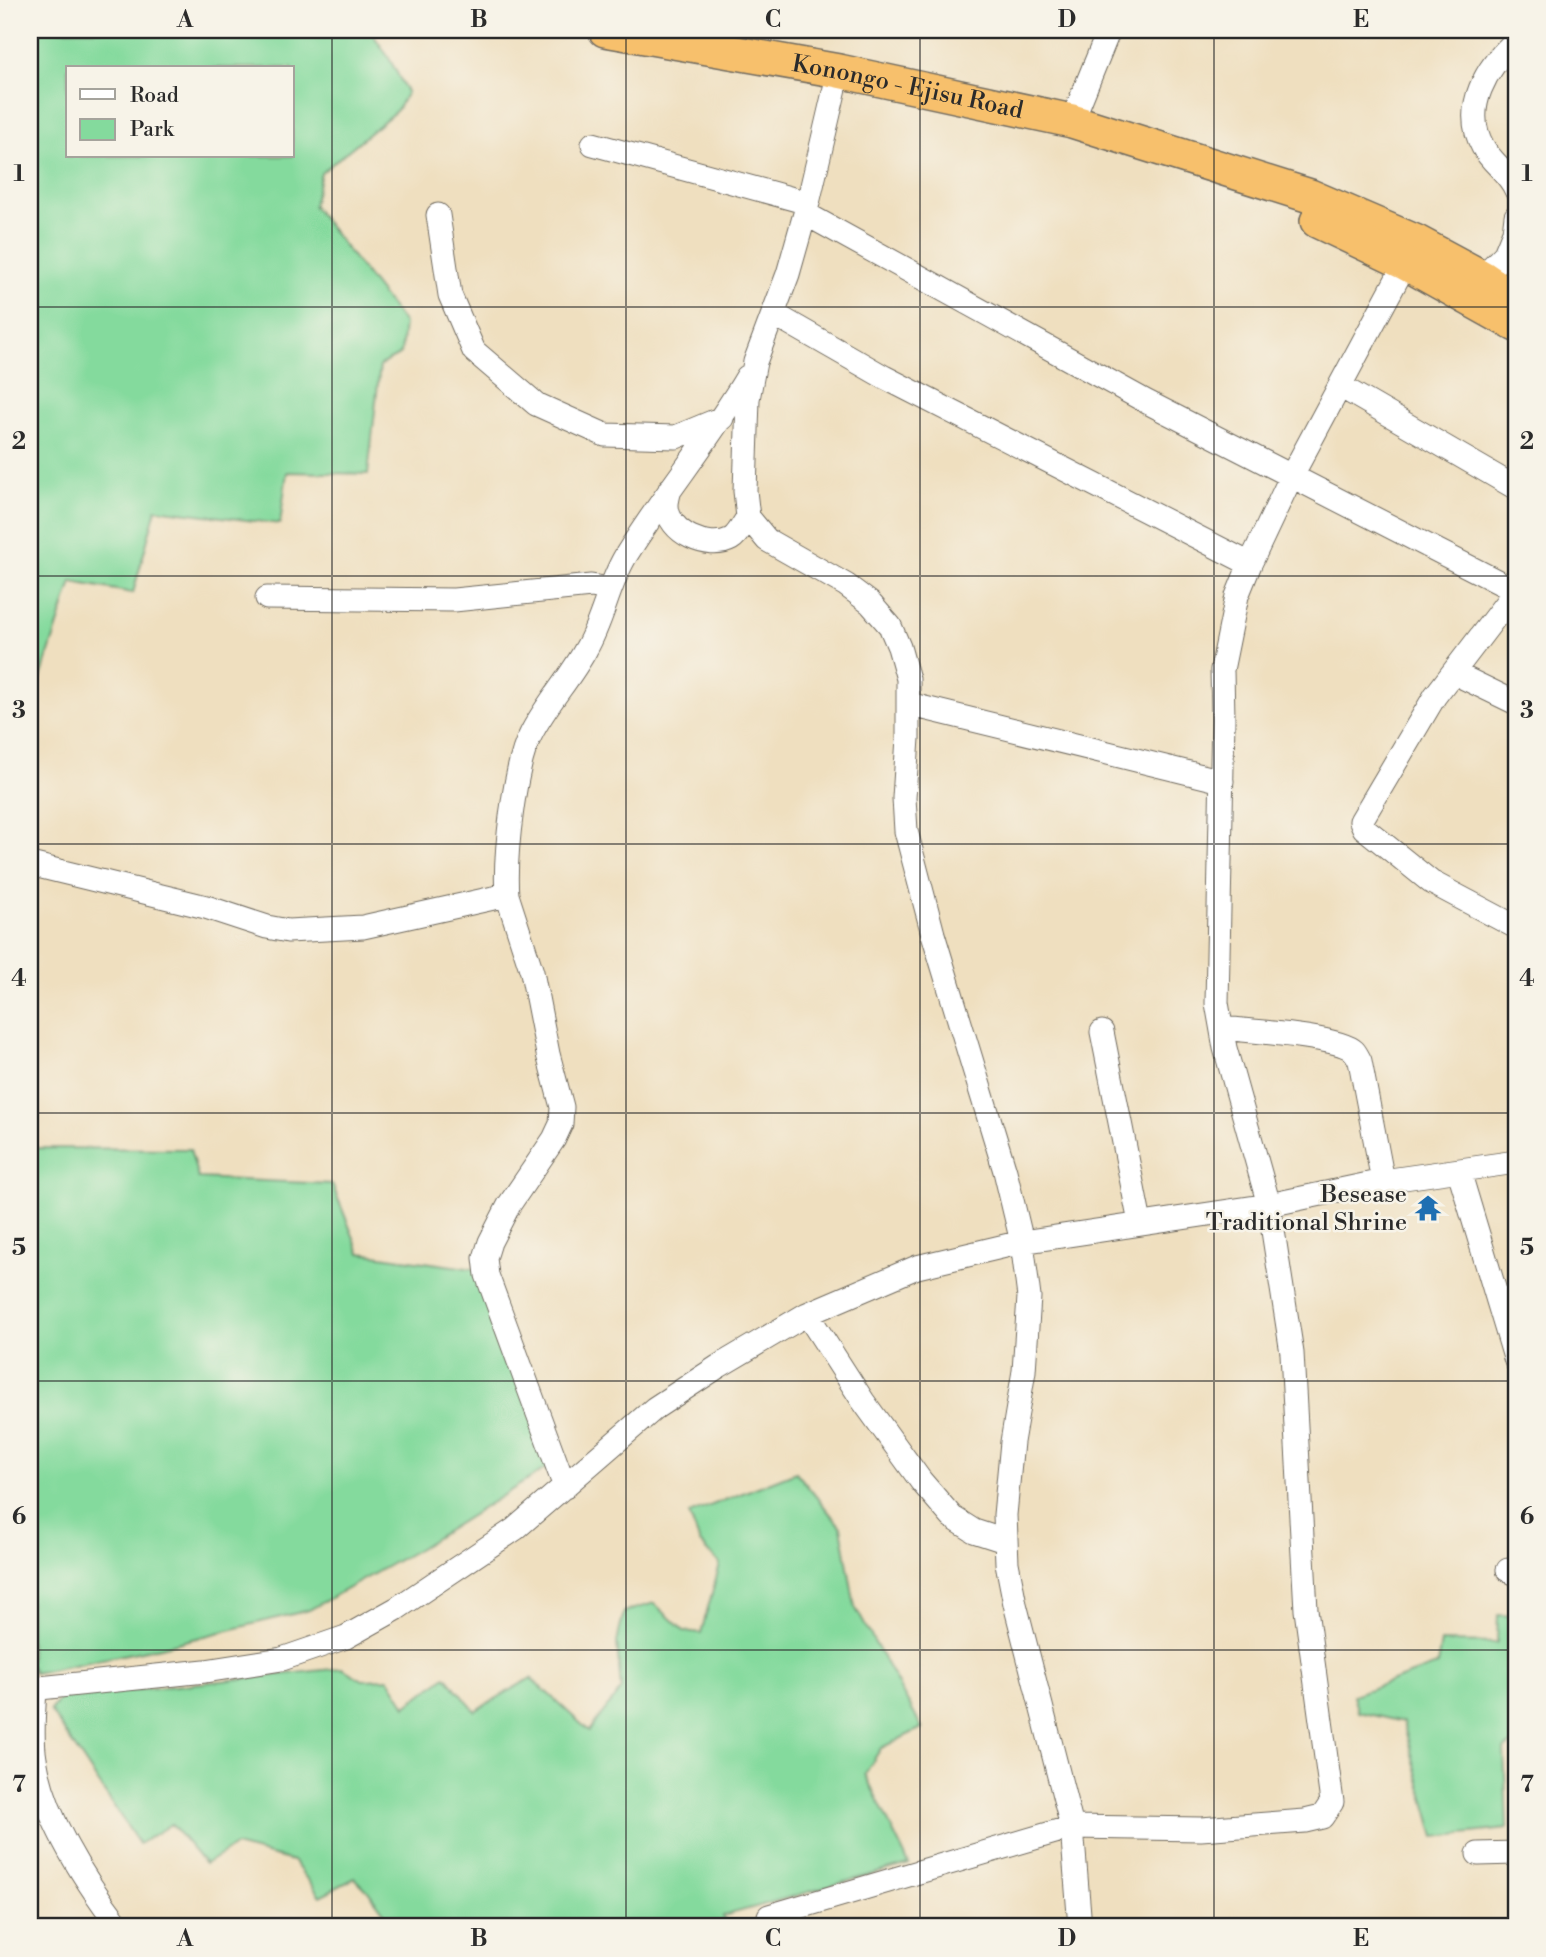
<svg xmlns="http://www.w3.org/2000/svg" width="1546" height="1957" font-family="'Libre Bodoni',serif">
  <rect width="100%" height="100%" fill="#f7f3e8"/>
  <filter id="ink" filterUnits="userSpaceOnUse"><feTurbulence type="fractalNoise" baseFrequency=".0143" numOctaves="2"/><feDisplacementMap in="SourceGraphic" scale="14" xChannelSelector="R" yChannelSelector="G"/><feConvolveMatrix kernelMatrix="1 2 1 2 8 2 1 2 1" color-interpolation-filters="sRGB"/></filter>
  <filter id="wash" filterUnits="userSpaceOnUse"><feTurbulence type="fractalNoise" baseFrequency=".00686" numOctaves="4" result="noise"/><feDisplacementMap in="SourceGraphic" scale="28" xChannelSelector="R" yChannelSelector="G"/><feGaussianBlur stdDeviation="1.57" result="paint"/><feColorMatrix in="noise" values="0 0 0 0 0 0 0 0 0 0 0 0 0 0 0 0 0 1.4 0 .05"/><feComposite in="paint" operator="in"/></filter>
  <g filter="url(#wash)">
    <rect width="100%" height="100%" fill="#efdfbf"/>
    <path fill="#84da9d" stroke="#588264" stroke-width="2" fill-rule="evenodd" d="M 30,30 L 370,30 L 389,58 L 407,92 L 397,110 L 321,173 L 313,206 L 404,323 L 401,354 L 380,365 L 368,474 L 287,472 L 280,524 L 156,509 L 133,593 L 72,582 L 30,711 ZM 68,68 L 292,68 L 292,156 L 68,156 Z
      M 30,1148 L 190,1149 L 198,1178 L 332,1184 L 360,1253 L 474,1269 L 551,1465 L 418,1549 L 309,1610 L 161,1647 L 34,1673 L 30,1664 Z
      M 796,1472 L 841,1527 L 855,1607 L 922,1728 L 881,1748 L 865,1774 L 909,1864 L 723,1916 L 726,1927 L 395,1927 L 367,1890 L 355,1878 L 320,1896 L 293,1861 L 235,1846 L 205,1864 L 171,1824 L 139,1844 L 50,1710 L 61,1698 L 342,1668 L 363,1680 L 389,1679 L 406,1706 L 446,1676 L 475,1711 L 531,1678 L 589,1731 L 621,1689 L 617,1642 L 624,1612 L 654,1603 L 684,1631 L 701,1633 L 720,1564 L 700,1543 L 689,1514 Z
      M 1498,1615 L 1516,1616 L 1516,1741 L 1504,1749 L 1507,1829 L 1435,1837 L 1403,1722 L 1358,1712 L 1353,1695 L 1437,1665 L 1441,1642 L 1497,1643 Z"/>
  </g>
  <g filter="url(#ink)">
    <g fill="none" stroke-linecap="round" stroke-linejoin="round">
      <g stroke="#706a5f" stroke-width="25">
        <path id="minor" d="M 1516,41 C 1487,66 1461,108 1483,147 C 1492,163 1509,173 1516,190
          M 839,71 L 808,203 L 788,274 L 755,362 L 748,399 L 745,491 L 748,517 L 767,540 L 846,585 L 870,603 L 890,626 L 899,647 L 908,679 L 908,738 L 904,798 L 906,831 L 933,934 L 1005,1171 L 1022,1242 L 1029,1297 L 1024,1371 L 1012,1442 L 1005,1515 L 1007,1563 L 1015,1604 L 1072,1827 L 1080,1927
          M 1072,121 L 1109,30
          M 593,144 L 808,203
          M 806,214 L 1147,402 L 1516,591
          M 438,215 L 450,295 L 474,351 L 536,404 L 605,435 L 676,437 L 722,418
          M 1505,254 L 1514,232 L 1516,216
          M 1482,277 L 1505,254 L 1516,257
          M 774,314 L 884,377 L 1250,564
          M 1340,386 L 1516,488
          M 670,489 C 669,494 667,500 667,505 C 667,533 709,551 731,539 C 738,535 743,524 748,517
          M 1516,590 L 1435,696 L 1361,821 L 1364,828 L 1431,882 L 1516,927
          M 267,598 L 454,600 L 591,586 L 609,589
          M 1454,673 L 1516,703
          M 908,704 L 1222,781
          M 30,864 L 206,907 L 267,927 L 288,931 L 363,927 L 507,895 C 504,859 514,765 531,734 C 546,704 570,679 586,649 C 603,620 608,586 625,557 C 663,495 710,440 747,377
          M 507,895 L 532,972 L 548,1054 L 562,1107 L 561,1124 L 554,1139 L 509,1205 L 490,1242 L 485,1258 L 487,1275 L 565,1487
          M 1222,1028 C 1247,1031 1338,1036 1354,1051 C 1355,1052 1359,1059 1360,1061 L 1383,1181
          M 1102,1032 L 1140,1223
          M 1459,1171 L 1516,1361
          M 807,1314 L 863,1401 L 921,1481 L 952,1517 L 974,1531 L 1005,1541
          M 1508,1570 L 1516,1574
          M 35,1688 C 34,1711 31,1736 35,1759 C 44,1817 85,1881 120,1927
          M 30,1689 L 205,1671 L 282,1659 L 346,1637 L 396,1609 L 515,1529 L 655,1408 L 719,1366 L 807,1314 L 917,1267 L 1022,1242 L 1269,1205 L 1383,1181 L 1516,1162
          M 1478,1854 L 1516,1853
          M 769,1916 L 1072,1827 L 1201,1829 L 1305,1821 L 1322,1817 L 1332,1802 L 1306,1610 L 1292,1353 L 1269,1205 L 1225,1048 L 1217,1003 L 1223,719 L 1222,670 L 1237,596 L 1250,564 L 1291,477 L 1412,251"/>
      </g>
      <g stroke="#706a5f" stroke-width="36">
        <g id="highway">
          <path id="s1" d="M 605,30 L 839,71 L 1072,121 L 1310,196 L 1417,242 L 1482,277 L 1516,300"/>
          <path d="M 1317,221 L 1405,263 L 1516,325"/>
        </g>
      </g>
      <use href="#minor" stroke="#fff" stroke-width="23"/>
      <use href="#highway" stroke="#f7c06c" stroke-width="33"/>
    </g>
  </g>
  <path fill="none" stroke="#2b2b2b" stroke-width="2" stroke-opacity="0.55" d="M 332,30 L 332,1927M 626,30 L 626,1927M 920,30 L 920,1927M 1214,30 L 1214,1927M 30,307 L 1516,307M 30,576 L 1516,576M 30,844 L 1516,844M 30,1113 L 1516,1113M 30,1381 L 1516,1381M 30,1650 L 1516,1650"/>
  <defs>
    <g id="temple-bare" transform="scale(2.1)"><path d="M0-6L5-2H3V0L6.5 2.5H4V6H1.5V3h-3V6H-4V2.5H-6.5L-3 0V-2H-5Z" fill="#1f6fb2" stroke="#f7f3e8" stroke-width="2.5" paint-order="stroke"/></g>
  </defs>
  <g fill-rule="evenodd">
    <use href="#temple-bare" x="1428" y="1208"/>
  </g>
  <g text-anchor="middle" stroke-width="5" stroke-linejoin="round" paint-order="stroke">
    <g font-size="24" fill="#2b2b2b" stroke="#f7f3e8">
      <text dy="8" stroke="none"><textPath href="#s1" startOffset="308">Konongo - Ejisu Road</textPath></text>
    </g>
    <g font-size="24" fill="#2b2b2b" stroke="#f7f3e8" text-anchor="end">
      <text x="1407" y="1202">Besease<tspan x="1407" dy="28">Traditional Shrine</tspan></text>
    </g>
  </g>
  <rect width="1546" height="1957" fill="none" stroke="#f7f3e8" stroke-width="77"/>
  <rect x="66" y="66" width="228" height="91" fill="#f7f3e8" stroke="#a5a39c" stroke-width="2"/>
  <rect x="80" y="89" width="35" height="10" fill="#ffffff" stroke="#a5a39c" stroke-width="2"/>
  <text x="130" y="102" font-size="21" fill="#2b2b2b">Road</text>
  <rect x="80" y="119" width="35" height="21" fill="#84da9d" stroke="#a5a39c" stroke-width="2"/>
  <text x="130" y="136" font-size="21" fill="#2b2b2b">Park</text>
  <rect x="38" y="38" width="1470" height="1880" fill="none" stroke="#2b2b2b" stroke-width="2.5"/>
  <g font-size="23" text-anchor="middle" font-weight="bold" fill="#2b2b2b">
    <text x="185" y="27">A</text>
    <text x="479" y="27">B</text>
    <text x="773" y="27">C</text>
    <text x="1067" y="27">D</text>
    <text x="1361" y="27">E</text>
    <text x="19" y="181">1</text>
    <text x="1527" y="181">1</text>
    <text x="19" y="449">2</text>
    <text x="1527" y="449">2</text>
    <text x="19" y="718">3</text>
    <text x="1527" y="718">3</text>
    <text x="19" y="986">4</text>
    <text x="1527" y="986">4</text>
    <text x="19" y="1255">5</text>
    <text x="1527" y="1255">5</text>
    <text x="19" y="1524">6</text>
    <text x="1527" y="1524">6</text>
    <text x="19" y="1792">7</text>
    <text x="1527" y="1792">7</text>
    <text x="185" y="1946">A</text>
    <text x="479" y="1946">B</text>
    <text x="773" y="1946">C</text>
    <text x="1067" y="1946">D</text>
    <text x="1361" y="1946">E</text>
  </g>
</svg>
